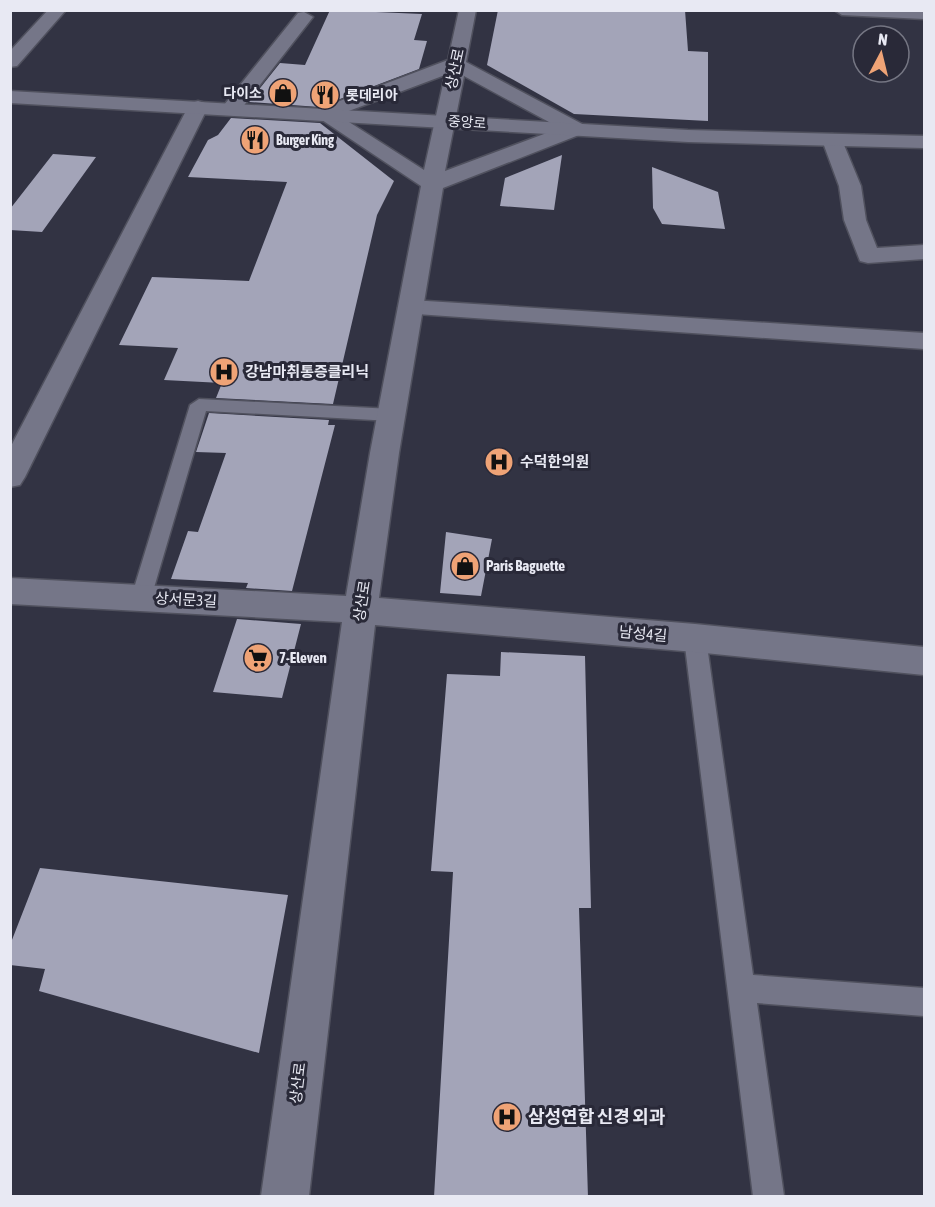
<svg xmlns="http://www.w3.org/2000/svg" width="935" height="1207" font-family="'Asap Condensed','Noto Sans KR',sans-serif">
  <rect width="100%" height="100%" fill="#323343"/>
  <path fill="#a3a4b8" d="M 330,10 L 422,14 L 414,40 L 427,41 L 419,69 L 319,107 L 249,102 L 280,63 L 305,65 Z
    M 498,10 L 685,10 L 688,51 L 708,52 L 708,121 L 574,114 L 487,65 Z
    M 231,118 L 320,123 L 394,181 L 377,215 L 333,404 L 216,398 L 222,383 L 164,380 L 178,348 L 119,345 L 152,277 L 249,281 L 287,182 L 188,177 L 208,140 L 218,135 Z
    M 53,154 L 96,157 L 42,232 L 10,230 L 10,209 Z
    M 562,155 L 554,210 L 500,206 L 505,178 Z
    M 652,167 L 718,192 L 725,229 L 662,224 L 653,208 Z
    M 209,413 L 329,420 L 328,425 L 335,425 L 292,591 L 246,588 L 248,583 L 171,579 L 188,531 L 198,532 L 226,453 L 196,452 Z
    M 446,532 L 492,539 L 481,596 L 440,593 Z
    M 237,619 L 301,624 L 282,698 L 213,692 Z
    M 501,652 L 585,656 L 591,908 L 579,908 L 588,1197 L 434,1197 L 453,872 L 431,871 L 447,674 L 500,676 Z
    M 40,868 L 288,895 L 259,1053 L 39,991 L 45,969 L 10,965 L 10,945 Z"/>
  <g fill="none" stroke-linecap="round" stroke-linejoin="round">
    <g stroke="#50515e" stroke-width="3">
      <path id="service" d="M 199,399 L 392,409 L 401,415 L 392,421 L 206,411 L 151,598 L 148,604 L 141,606 L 134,604 L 131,598 L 190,405 Z
        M 695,629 L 703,632 L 706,638 L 753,975 L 924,988 L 924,1016 L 757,1003 L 784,1196 L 753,1196 L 684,638 L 687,632 Z"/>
    </g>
    <g stroke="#50515e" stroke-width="3">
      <path id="minor" d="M 48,10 L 66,10 L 17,66 L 10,67 L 10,51 Z
        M 834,10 L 924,10 L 924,19 L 842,15 Z
        M 304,12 L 313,17 L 238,113 L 224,113 L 221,109 L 224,105 L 298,13 Z
        M 198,101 L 205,103 L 208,107 L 25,477 L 20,485 L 10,487 L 10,448 L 188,107 L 191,103 Z
        M 832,134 L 839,136 L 842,140 L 861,186 L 866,220 L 877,248 L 924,245 L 924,259 L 868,263 L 860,261 L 844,220 L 839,186 L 822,140 L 825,136 Z
        M 411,300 L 924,333 L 924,349 L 402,313 L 398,308 L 402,303 Z"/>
    </g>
    <g stroke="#50515e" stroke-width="3">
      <path id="tertiary" d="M 459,10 L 476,10 L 466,62 L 584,125 L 587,129 L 584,133 L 443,188 L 399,453 L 379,598 L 695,624 L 924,647 L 924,675 L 695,652 L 375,625 L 309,1196 L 261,1196 L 342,622 L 10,604 L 10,578 L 346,596 L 370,453 L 421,186 L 313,114 L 316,110 L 448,60 ZM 445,75 L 424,170 L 338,115 ZM 464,76 L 560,128 L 445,171 Z"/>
    </g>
    <g stroke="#50515e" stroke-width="3">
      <path id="secondary" d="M 10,91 L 688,130 L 924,136 L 924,148 L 688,142 L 10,103 Z"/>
    </g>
    <use href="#service" fill="#757688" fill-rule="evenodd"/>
    <use href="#minor" fill="#757688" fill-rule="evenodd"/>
    <use href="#tertiary" fill="#757688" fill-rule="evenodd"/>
    <use href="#secondary" fill="#757688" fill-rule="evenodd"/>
  </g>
  <defs>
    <g id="shop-disc" transform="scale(1.5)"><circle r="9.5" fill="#efa376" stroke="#292938"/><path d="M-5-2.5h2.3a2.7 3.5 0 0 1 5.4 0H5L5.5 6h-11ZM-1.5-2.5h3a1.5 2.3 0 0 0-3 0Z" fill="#111"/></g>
    <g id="restaurant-disc" transform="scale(1.5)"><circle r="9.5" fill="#efa376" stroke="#292938"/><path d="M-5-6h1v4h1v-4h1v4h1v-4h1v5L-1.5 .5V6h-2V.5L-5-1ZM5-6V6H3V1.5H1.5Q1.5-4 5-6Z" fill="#111"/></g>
    <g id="hospital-disc" transform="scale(1.5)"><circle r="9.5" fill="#efa376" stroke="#292938"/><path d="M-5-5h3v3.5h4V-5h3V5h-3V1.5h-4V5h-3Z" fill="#111"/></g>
    <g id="supermarket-disc" transform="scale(1.5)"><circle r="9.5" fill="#efa376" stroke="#292938"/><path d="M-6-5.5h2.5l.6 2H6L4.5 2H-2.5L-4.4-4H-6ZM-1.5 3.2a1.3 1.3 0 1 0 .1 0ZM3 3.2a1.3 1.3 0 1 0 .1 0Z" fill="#111"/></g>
  </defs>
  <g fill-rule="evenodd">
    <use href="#shop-disc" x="283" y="93"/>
    <use href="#restaurant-disc" x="325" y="95"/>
    <use href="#restaurant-disc" x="255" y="140"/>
    <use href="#hospital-disc" x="224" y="372"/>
    <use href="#hospital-disc" x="499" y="462"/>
    <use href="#shop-disc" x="465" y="566"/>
    <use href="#supermarket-disc" x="258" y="658"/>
    <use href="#hospital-disc" x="507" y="1117"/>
  </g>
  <g text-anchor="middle" stroke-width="6" stroke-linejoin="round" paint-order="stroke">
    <g font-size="14" font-weight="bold" fill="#e8e9f3" stroke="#292938" text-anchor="start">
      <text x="262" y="98" text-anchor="end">다이소</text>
      <text x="346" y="100">롯데리아</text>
      <text x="276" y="145">Burger King</text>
    </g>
    <g font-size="14" fill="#e8e9f3" stroke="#292938">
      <text transform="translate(467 122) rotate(4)" y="5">중앙로</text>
    </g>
    <g font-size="15" fill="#e8e9f3" stroke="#292938">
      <text transform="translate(455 69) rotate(-78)" y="5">상산로</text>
      <text transform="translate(186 600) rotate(3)" y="5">상서문3길</text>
      <text transform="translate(362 601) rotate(-81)" y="5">상산로</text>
      <text transform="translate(643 634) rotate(5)" y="5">남성4길</text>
      <text transform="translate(298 1083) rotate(-83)" y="5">상산로</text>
    </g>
    <g font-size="15" font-weight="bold" fill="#e8e9f3" stroke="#292938" text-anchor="start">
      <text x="245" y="377">강남마취통증클리닉</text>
      <text x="520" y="467">수덕한의원</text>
      <text x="486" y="571">Paris Baguette</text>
      <text x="279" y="663">7-Eleven</text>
    </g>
    <g font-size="18" font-weight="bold" fill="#e8e9f3" stroke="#292938" text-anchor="start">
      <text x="528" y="1123">삼성연합 신경 외과</text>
    </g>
  </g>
  <rect width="935" height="1207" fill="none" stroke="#e8e9f3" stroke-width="24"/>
  <g transform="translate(881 54) rotate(7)"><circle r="28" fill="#292938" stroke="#757683" stroke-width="1.5"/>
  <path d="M0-4.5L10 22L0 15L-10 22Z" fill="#efa376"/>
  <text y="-9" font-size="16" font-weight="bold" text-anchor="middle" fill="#e8e9f3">N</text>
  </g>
</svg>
